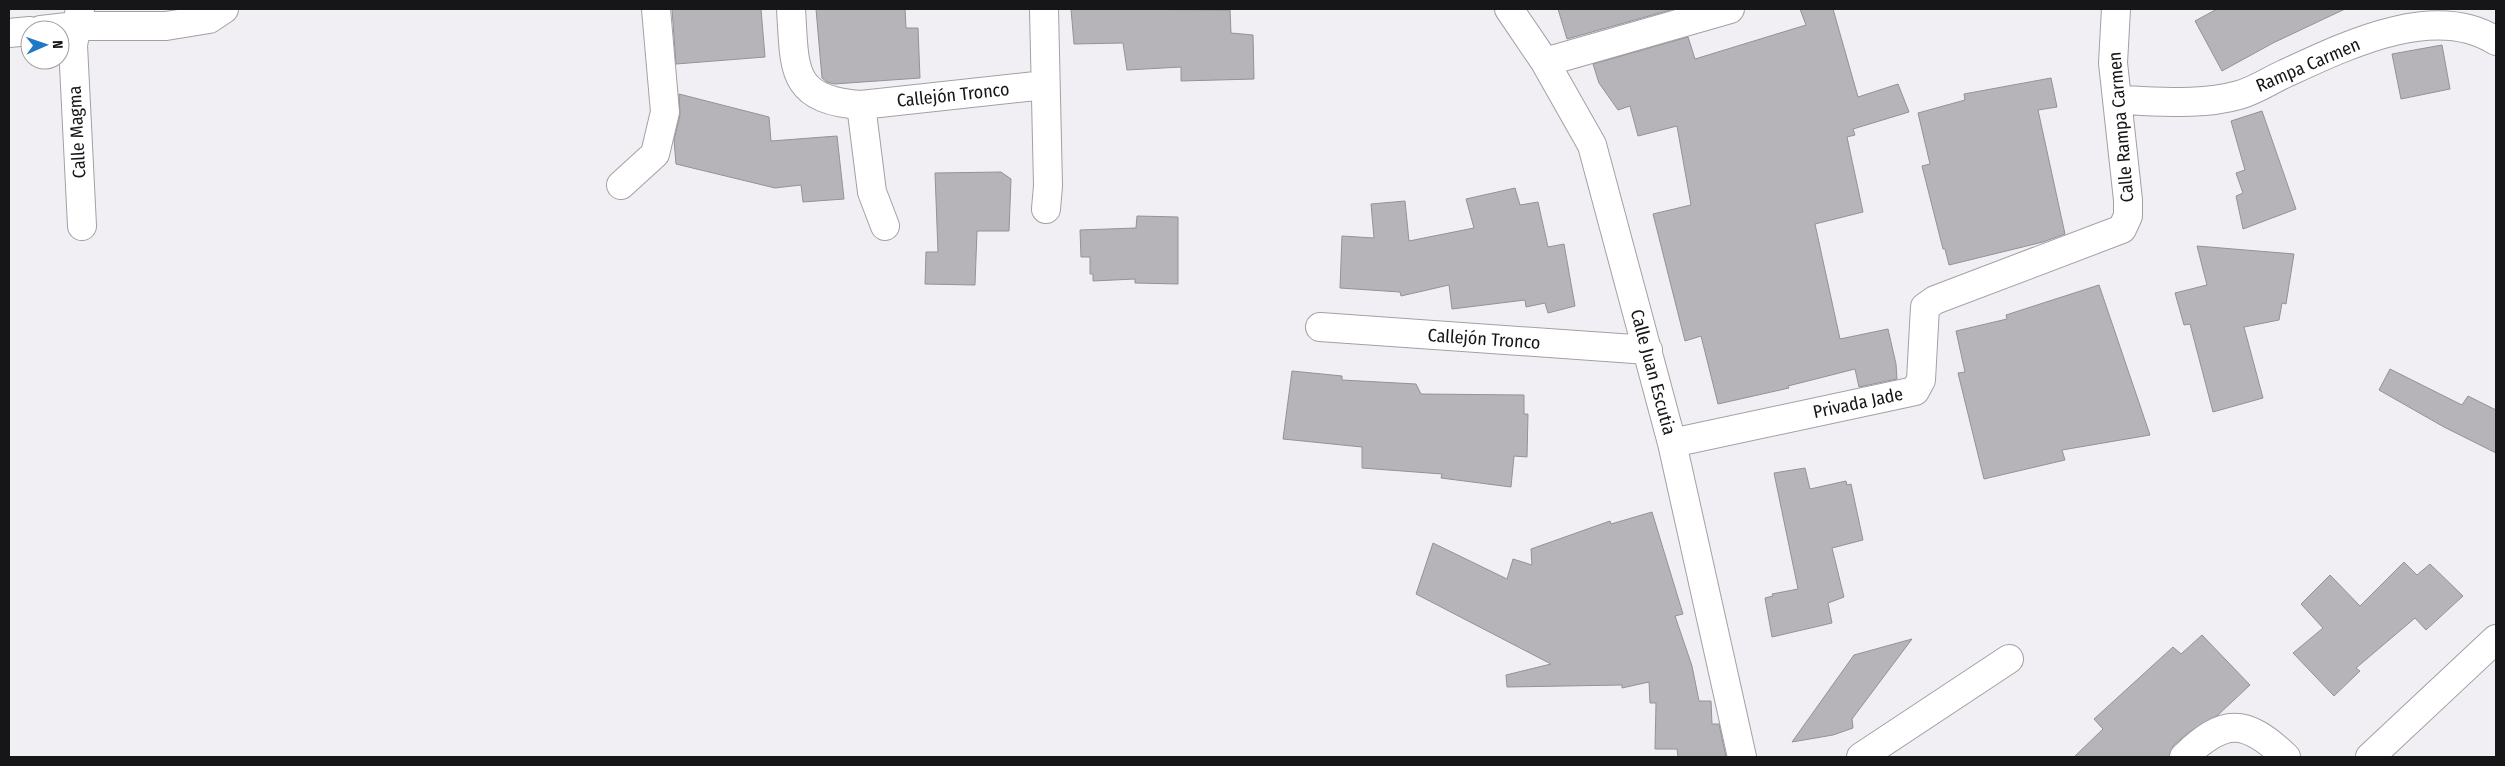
<svg xmlns="http://www.w3.org/2000/svg" width="2505" height="766" font-family="'Fira Sans Condensed',sans-serif">
  <rect width="100%" height="100%" fill="#f1eff4"/>
  <path fill="#b6b4b9" stroke="#939297" d="M 672,9 L 761,9 L 765,57 L 676,64 Z
    M 816,9 L 905,9 L 906,28 L 918,28 L 920,78 L 834,84 L 827,82 L 822,78 Z
    M 1071,9 L 1230,10 L 1231,33 L 1253,35 L 1254,79 L 1181,81 L 1181,67 L 1127,70 L 1123,43 L 1074,44 Z
    M 1558,9 L 1674,9 L 1567,39 Z
    M 1800,9 L 1833,9 L 1858,97 L 1898,84 L 1909,112 L 1853,129 L 1855,135 L 1847,137 L 1863,212 L 1815,224 L 1840,339 L 1888,329 L 1896,364 L 1897,379 L 1859,387 L 1855,369 L 1788,386 L 1789,388 L 1718,404 L 1701,336 L 1685,341 L 1653,214 L 1691,205 L 1677,126 L 1638,136 L 1630,106 L 1618,110 L 1599,83 L 1593,64 L 1688,37 L 1695,59 L 1806,25 Z
    M 2217,9 L 2345,9 L 2273,43 L 2222,71 L 2195,21 Z
    M 2442,45 L 2450,89 L 2401,99 L 2392,54 Z
    M 2051,78 L 2057,107 L 2038,110 L 2065,234 L 2043,242 L 1949,265 L 1945,249 L 1943,249 L 1922,166 L 1930,164 L 1918,113 L 1965,100 L 1964,94 Z
    M 679,94 L 769,117 L 771,141 L 837,136 L 844,199 L 803,202 L 801,185 L 775,188 L 676,164 L 674,140 L 680,115 Z
    M 2262,111 L 2296,209 L 2243,229 L 2236,196 L 2243,193 L 2236,173 L 2245,170 L 2231,121 Z
    M 1001,172 L 1011,179 L 1009,231 L 977,231 L 975,285 L 925,284 L 926,252 L 938,252 L 935,173 Z
    M 1515,188 L 1520,205 L 1538,202 L 1548,247 L 1564,244 L 1575,306 L 1548,313 L 1545,303 L 1526,307 L 1525,300 L 1452,309 L 1449,285 L 1401,296 L 1400,292 L 1340,288 L 1342,236 L 1374,238 L 1371,204 L 1405,201 L 1409,241 L 1474,228 L 1466,199 Z
    M 1137,216 L 1178,217 L 1178,284 L 1135,283 L 1135,279 L 1093,281 L 1093,274 L 1090,274 L 1090,257 L 1081,257 L 1080,230 L 1136,228 Z
    M 2197,246 L 2294,254 L 2286,304 L 2282,303 L 2279,320 L 2244,327 L 2263,398 L 2213,412 L 2190,324 L 2184,325 L 2175,293 L 2207,285 Z
    M 2099,285 L 2150,435 L 2062,450 L 2065,460 L 1984,479 L 1958,373 L 1965,372 L 1956,331 L 2007,319 L 2006,315 Z
    M 2390,369 L 2462,405 L 2468,396 L 2496,410 L 2496,453 L 2444,427 L 2379,390 Z
    M 1292,371 L 1342,376 L 1342,380 L 1416,384 L 1421,394 L 1524,395 L 1524,414 L 1528,414 L 1527,457 L 1514,456 L 1511,487 L 1441,478 L 1442,474 L 1362,468 L 1362,447 L 1283,439 Z
    M 1805,468 L 1810,489 L 1846,481 L 1847,485 L 1851,484 L 1863,540 L 1832,548 L 1844,597 L 1828,603 L 1832,623 L 1772,637 L 1765,598 L 1773,596 L 1772,594 L 1798,589 L 1774,473 Z
    M 1652,512 L 1683,614 L 1675,616 L 1692,666 L 1699,701 L 1711,701 L 1712,724 L 1719,724 L 1726,757 L 1678,757 L 1677,749 L 1655,749 L 1656,703 L 1650,703 L 1649,682 L 1622,688 L 1622,685 L 1507,687 L 1506,675 L 1551,664 L 1416,594 L 1433,543 L 1507,579 L 1513,559 L 1532,565 L 1531,549 L 1610,521 L 1611,524 Z
    M 2404,562 L 2417,575 L 2430,564 L 2463,596 L 2426,630 L 2415,618 L 2356,668 L 2360,671 L 2334,696 L 2293,653 L 2323,628 L 2301,604 L 2330,575 L 2360,606 Z
    M 2202,635 L 2250,685 L 2218,715 L 2188,733 L 2173,746 L 2169,757 L 2074,757 L 2103,729 L 2094,719 L 2173,647 L 2181,654 Z
    M 1912,639 L 1852,719 L 1853,728 L 1833,735 L 1792,742 L 1854,655 Z"/>
  <g fill="none" stroke-linecap="round" stroke-linejoin="round">
    <g stroke="#a2a0a5" stroke-width="30">
      <path id="minor" d="M 80,9 L 73,45 L 82,226
        M 791,9 C 795,68 789,100 861,105 L 1045,85
        M 1044,9 L 1048,186 L 1046,209
        M 1509,9 L 1545,62 L 1592,145 L 1672,443 L 1742,757
        M 41,30 L 76,26 L 166,26 L 209,19 L 224,9
        M 9,33 L 30,31
        M 1545,62 L 1730,9
        M 2118,100 C 2158,101 2200,106 2239,95 C 2254,91 2269,81 2284,74 C 2343,47 2434,1 2496,41
        M 861,105 L 872,192 L 885,226
        M 621,185 L 655,154 L 665,112 L 656,9
        M 1320,327 L 1648,350
        M 1672,443 L 1915,391 L 1921,380 L 1925,307 L 1935,300 L 2122,229 L 2128,216 L 2128,200 L 2113,63 L 2116,9
        M 1861,757 L 2009,659
        M 2184,757 C 2224,718 2245,718 2286,757
        M 2370,757 L 2496,639"/>
    </g>
    <use href="#minor" stroke="#fff" stroke-width="28"/>
  </g>
  <g text-anchor="middle" stroke-width="4" stroke-linejoin="round" paint-order="stroke">
    <g font-size="18" fill="#161517" stroke="#fff">
      <text transform="translate(2308 65) rotate(-23)" y="6">Rampa Carmen</text>
      <text transform="translate(953 95) rotate(-6)" y="6">Callejón Tronco</text>
      <text transform="translate(2121 127) rotate(-95)" y="6">Calle Rampa Carmen</text>
      <text transform="translate(77 132) rotate(-93)" y="6">Calle Magma</text>
      <text transform="translate(1484 339) rotate(4)" y="6">Callejón Tronco</text>
      <text transform="translate(1653 372) rotate(75)" y="6">Calle Juan Escutia</text>
      <text transform="translate(1858 403) rotate(-12)" y="6">Privada Jade</text>
    </g>
  </g>
  <rect width="2505" height="766" fill="none" stroke="#161517" stroke-width="20"/>
  <g transform="translate(45 45) rotate(88)"><circle r="24" fill="#ffffff" stroke="#a2a1a2"/>
  <path d="M0-4L9 19L0 12L-9 19Z" fill="#1f78c5"/>
  <text y="-8" font-size="14" font-weight="bold" text-anchor="middle" fill="#161517">N</text>
  </g>
</svg>
